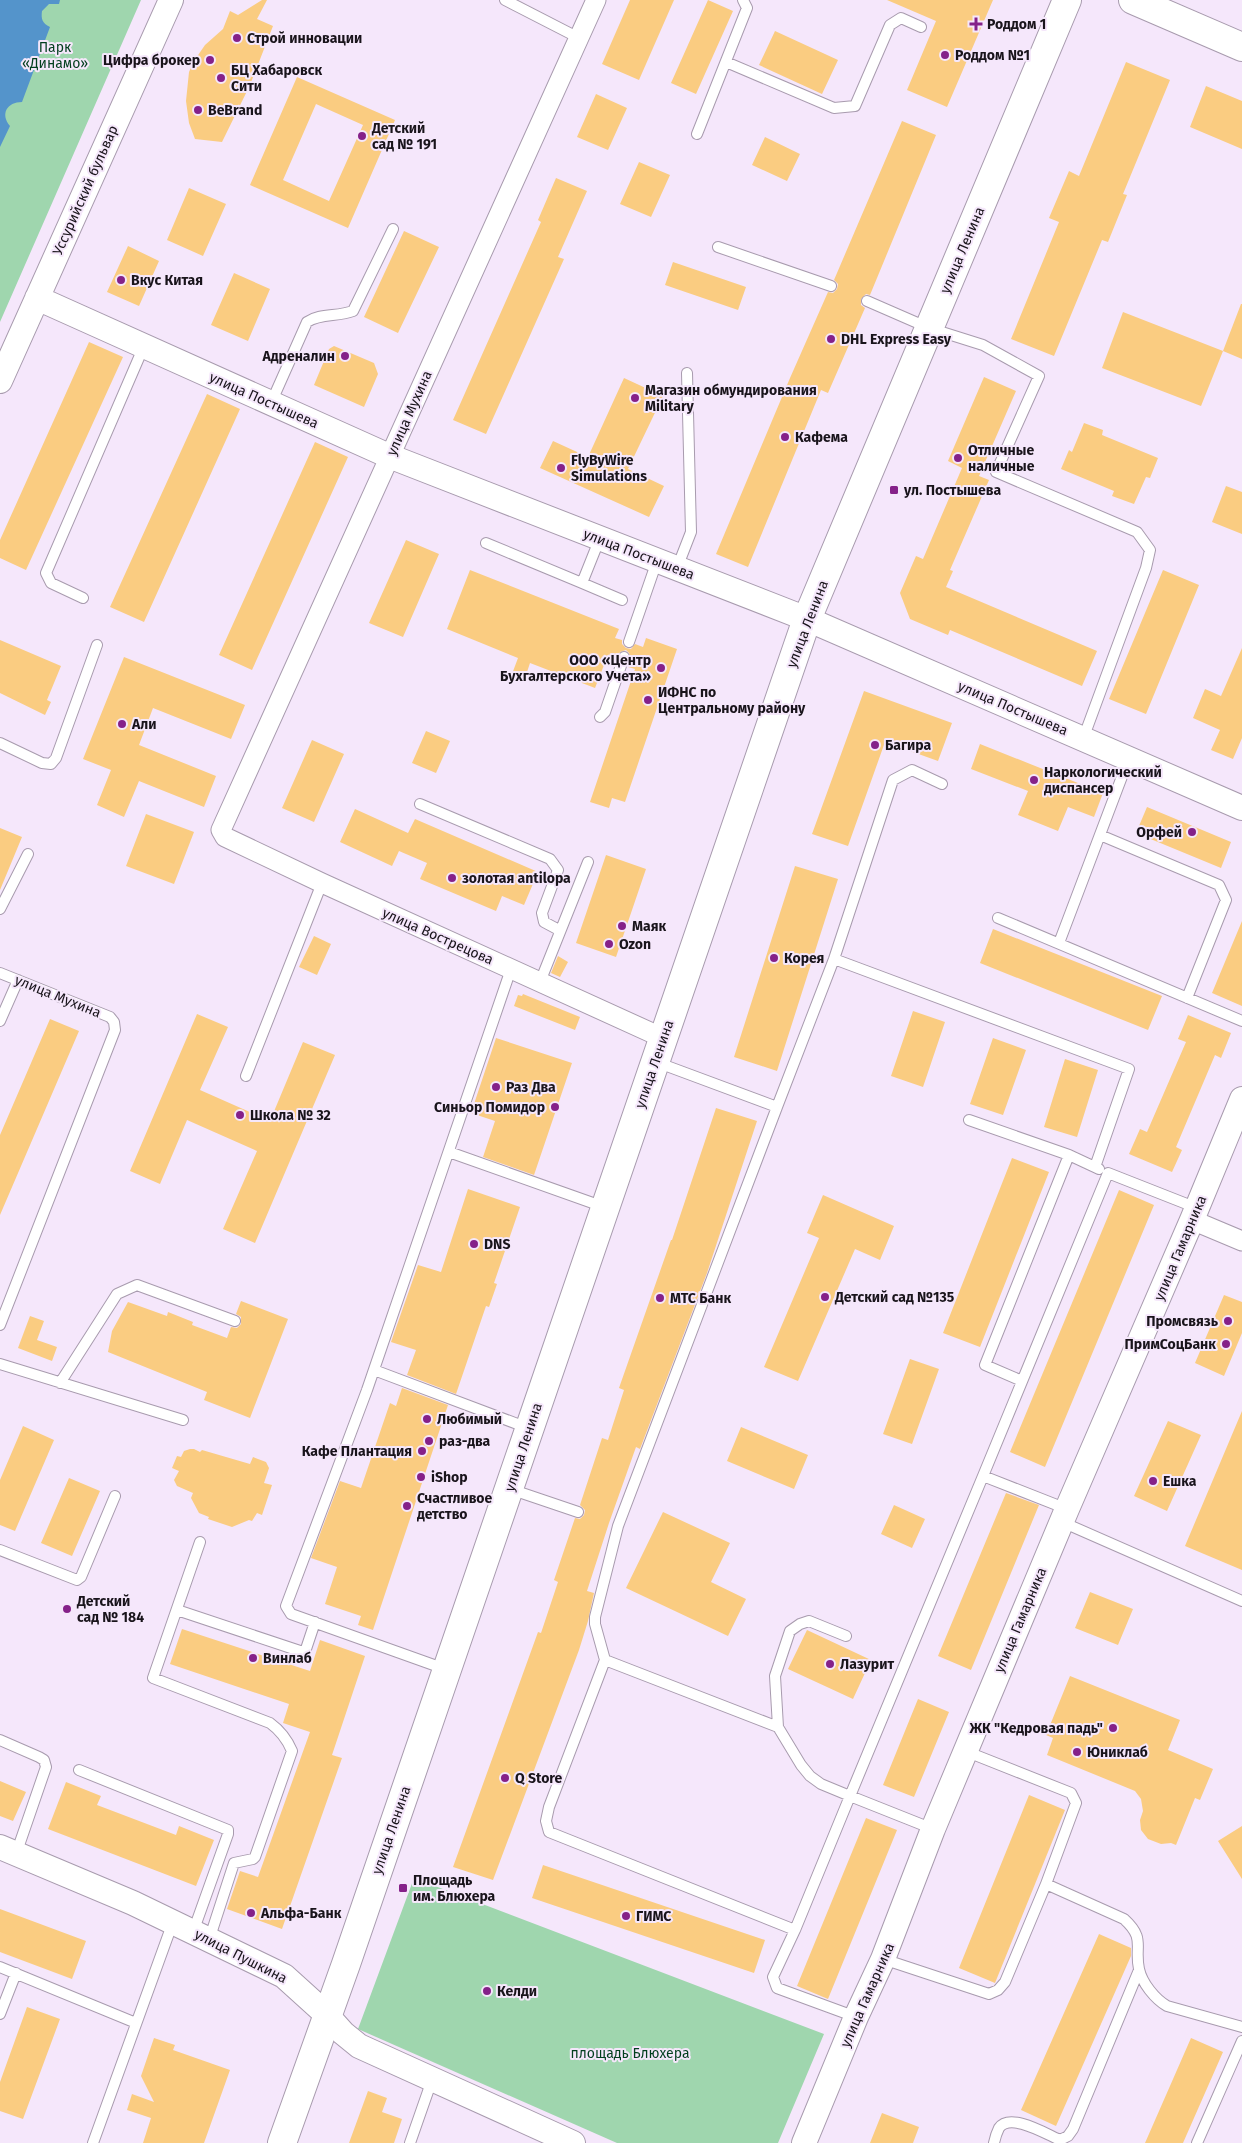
<svg xmlns="http://www.w3.org/2000/svg" width="1242" height="2143" font-family="'Fira Sans',sans-serif">
  <rect width="100%" height="100%" fill="#f5e7fb"/>
  <path fill="#9fd6ae" d="M 0,0 L 141,0 L 0,322 Z
    M 414,1878 L 824,2034 L 778,2143 L 617,2143 L 358,2029 Z"/>
  <path fill="#5494cb" d="M 0,0 L 60,0 L 59,4 L 49,4 L 42,11 C 41,19 42,23 50,27 L 22,102 C 7,102 0,114 10,126 L 0,147 Z"/>
  <path fill="#facc81" fill-rule="evenodd" d="M 262,0 L 267,0 L 257,19 L 273,26 L 250,85 L 222,142 L 195,139 L 189,123 L 186,101 L 189,72 L 194,61 L 205,45 L 223,29 L 230,11 L 238,15 Z
    M 630,0 L 674,0 L 639,80 L 602,64 Z
    M 708,0 L 733,11 L 696,94 L 671,83 Z
    M 887,0 L 993,0 L 947,107 L 907,90 L 936,21 Z
    M 775,31 L 838,60 L 822,94 L 759,65 Z
    M 1126,62 L 1170,80 L 1123,194 L 1127,195 L 1108,242 L 1102,240 L 1054,356 L 1011,339 L 1059,222 L 1049,218 L 1069,171 L 1079,176 Z
    M 297,77 L 395,120 L 348,228 L 250,185 ZM 316,104 L 363,125 L 329,201 L 283,180 Z
    M 1206,86 L 1242,101 L 1242,149 L 1190,127 Z
    M 596,94 L 627,108 L 608,150 L 577,137 Z
    M 902,121 L 936,135 L 870,295 L 866,294 L 861,299 L 861,305 L 865,308 L 828,393 L 821,390 L 748,567 L 716,554 L 790,378 L 828,292 L 833,293 L 837,289 L 838,284 L 834,280 Z
    M 765,137 L 800,154 L 787,181 L 752,165 Z
    M 639,162 L 670,175 L 651,217 L 620,204 Z
    M 556,178 L 587,191 L 558,257 L 564,259 L 486,434 L 453,420 L 541,222 L 538,220 Z
    M 189,188 L 226,204 L 203,256 L 167,240 Z
    M 404,231 L 439,247 L 398,333 L 364,317 Z
    M 128,246 L 159,261 L 139,306 L 107,292 Z
    M 673,262 L 746,287 L 738,310 L 665,285 Z
    M 234,273 L 270,289 L 248,341 L 211,325 Z
    M 1241,304 L 1242,304 L 1242,359 L 1223,351 Z
    M 1123,312 L 1223,351 L 1201,406 L 1102,368 Z
    M 89,342 L 123,357 L 26,570 L 0,558 L 0,540 Z
    M 334,346 L 374,363 L 378,374 L 364,407 L 314,385 L 329,349 Z
    M 984,377 L 1016,391 L 979,476 L 989,480 L 950,570 L 953,571 L 946,587 L 1097,651 L 1082,686 L 950,630 L 948,635 L 910,619 L 900,593 L 916,556 L 923,559 L 962,468 L 948,461 Z
    M 624,378 L 663,396 L 628,469 L 664,486 L 649,517 L 540,468 L 553,441 L 588,457 Z
    M 207,394 L 240,409 L 144,622 L 110,607 Z
    M 1084,423 L 1103,430 L 1102,435 L 1158,458 L 1150,478 L 1146,477 L 1134,504 L 1112,496 L 1114,491 L 1061,469 L 1069,450 L 1072,452 Z
    M 315,442 L 348,457 L 252,670 L 219,655 Z
    M 1226,486 L 1242,492 L 1242,534 L 1212,522 Z
    M 406,540 L 439,554 L 403,637 L 369,623 Z
    M 470,570 L 619,629 L 615,638 L 622,640 L 622,644 L 626,648 L 631,649 L 635,644 L 643,647 L 646,638 L 677,649 L 625,802 L 612,798 L 609,808 L 590,802 L 635,669 L 628,667 L 631,659 L 629,653 L 626,650 L 620,652 L 615,663 L 606,660 L 595,688 L 530,663 L 525,678 L 512,674 L 518,658 L 447,629 Z
    M 1163,570 L 1199,585 L 1146,714 L 1109,699 Z
    M 0,640 L 61,666 L 47,700 L 51,702 L 45,715 L 0,693 Z
    M 1242,648 L 1242,738 L 1233,759 L 1211,750 L 1220,730 L 1193,718 L 1205,689 L 1221,696 Z
    M 124,657 L 245,705 L 231,739 L 153,708 L 139,745 L 216,776 L 204,807 L 139,781 L 124,817 L 97,805 L 111,770 L 83,759 Z
    M 864,691 L 952,723 L 938,761 L 885,742 L 848,846 L 812,834 Z
    M 426,731 L 450,741 L 436,773 L 412,763 Z
    M 312,740 L 344,754 L 314,822 L 282,808 Z
    M 980,744 L 1103,793 L 1094,817 L 1068,807 L 1058,831 L 1018,815 L 1028,791 L 971,769 Z
    M 1147,807 L 1231,842 L 1221,868 L 1136,833 Z
    M 355,809 L 408,833 L 415,819 L 538,872 L 524,905 L 502,896 L 496,911 L 420,879 L 427,863 L 399,851 L 392,866 L 340,842 Z
    M 146,814 L 194,832 L 174,884 L 126,866 Z
    M 0,828 L 22,837 L 0,890 Z
    M 606,855 L 646,869 L 616,957 L 576,943 Z
    M 795,866 L 838,879 L 777,1071 L 734,1057 Z
    M 1242,921 L 1242,1006 L 1212,993 Z
    M 993,929 L 1162,996 L 1148,1030 L 980,963 Z
    M 314,936 L 331,944 L 317,975 L 299,967 Z
    M 558,956 L 568,962 L 560,977 L 551,973 Z
    M 523,994 L 580,1017 L 575,1030 L 514,1006 L 518,995 L 522,996 Z
    M 913,1011 L 945,1022 L 923,1087 L 891,1076 Z
    M 197,1014 L 228,1027 L 200,1090 L 270,1121 L 303,1042 L 335,1055 L 255,1243 L 223,1229 L 257,1151 L 187,1120 L 160,1184 L 130,1171 Z
    M 1188,1015 L 1231,1033 L 1221,1058 L 1215,1055 L 1176,1147 L 1182,1150 L 1172,1172 L 1129,1154 L 1140,1129 L 1147,1132 L 1186,1042 L 1178,1039 Z
    M 50,1019 L 79,1031 L 0,1215 L 0,1135 Z
    M 496,1038 L 572,1063 L 534,1175 L 483,1157 L 495,1121 L 471,1113 Z
    M 993,1038 L 1026,1050 L 1003,1115 L 970,1104 Z
    M 1065,1059 L 1098,1070 L 1077,1137 L 1044,1127 Z
    M 716,1108 L 757,1121 L 707,1273 L 640,1449 L 636,1447 L 609,1523 L 587,1591 L 594,1593 L 588,1621 L 579,1650 L 493,1880 L 453,1867 L 538,1632 L 541,1633 L 558,1582 L 554,1580 L 575,1518 L 580,1519 L 584,1515 L 585,1510 L 580,1505 L 602,1438 L 608,1440 L 624,1390 L 619,1388 L 671,1240 L 672,1240 Z
    M 1012,1158 L 1049,1172 L 980,1347 L 943,1333 Z
    M 468,1189 L 520,1207 L 494,1283 L 497,1284 L 489,1307 L 486,1306 L 456,1394 L 407,1375 L 416,1350 L 391,1342 L 418,1265 L 441,1272 Z
    M 1119,1190 L 1154,1205 L 1045,1467 L 1010,1452 Z
    M 823,1195 L 894,1226 L 880,1260 L 855,1249 L 798,1381 L 764,1367 L 819,1238 L 807,1233 Z
    M 1224,1295 L 1242,1302 L 1242,1333 L 1224,1376 L 1195,1363 Z
    M 241,1301 L 288,1319 L 250,1418 L 204,1400 L 207,1392 L 108,1352 L 112,1331 L 128,1302 L 167,1316 L 168,1312 L 193,1322 L 192,1325 L 227,1338 L 231,1327 L 237,1328 L 241,1324 L 241,1317 L 236,1314 Z
    M 30,1316 L 44,1321 L 37,1340 L 57,1347 L 52,1361 L 18,1348 Z
    M 910,1359 L 939,1369 L 912,1444 L 883,1434 Z
    M 402,1388 L 448,1405 L 373,1630 L 358,1625 L 361,1616 L 325,1604 L 337,1567 L 311,1558 L 340,1481 L 361,1488 L 390,1403 L 396,1406 Z
    M 1242,1411 L 1242,1570 L 1185,1546 Z
    M 1168,1421 L 1201,1435 L 1167,1511 L 1134,1496 Z
    M 23,1426 L 54,1440 L 15,1531 L 0,1525 L 0,1480 Z
    M 741,1427 L 808,1455 L 794,1489 L 727,1461 Z
    M 190,1449 L 194,1449 L 200,1452 L 202,1450 L 250,1464 L 253,1457 L 266,1462 L 269,1468 L 264,1483 L 272,1485 L 262,1515 L 257,1513 L 252,1521 L 249,1520 L 232,1527 L 208,1519 L 209,1517 L 199,1513 L 191,1498 L 193,1493 L 177,1486 L 174,1480 L 179,1471 L 172,1468 L 177,1456 L 181,1457 L 184,1451 Z
    M 69,1478 L 100,1491 L 72,1556 L 41,1543 Z
    M 1006,1493 L 1039,1505 L 971,1670 L 938,1656 Z
    M 894,1505 L 925,1519 L 912,1548 L 881,1534 Z
    M 663,1512 L 730,1543 L 711,1582 L 746,1599 L 728,1636 L 626,1588 Z
    M 1090,1592 L 1133,1609 L 1118,1645 L 1075,1628 Z
    M 182,1629 L 310,1671 L 320,1640 L 365,1656 L 332,1755 L 342,1758 L 282,1929 L 227,1909 L 240,1871 L 258,1877 L 310,1732 L 283,1723 L 289,1704 L 170,1664 Z
    M 807,1630 L 871,1660 L 853,1699 L 788,1669 Z
    M 1070,1676 L 1180,1720 L 1168,1750 L 1213,1769 L 1200,1800 L 1195,1798 L 1176,1845 L 1171,1843 L 1161,1844 L 1148,1839 L 1141,1830 L 1140,1820 L 1143,1811 L 1141,1799 L 1135,1791 L 1047,1755 L 1053,1738 L 1046,1735 Z
    M 918,1699 L 949,1712 L 914,1797 L 883,1785 Z
    M 0,1781 L 26,1792 L 13,1821 L 0,1816 Z
    M 66,1782 L 101,1796 L 97,1805 L 176,1835 L 179,1826 L 214,1840 L 196,1886 L 48,1829 Z
    M 1029,1795 L 1065,1810 L 995,1983 L 959,1968 Z
    M 866,1818 L 897,1830 L 828,1999 L 797,1986 Z
    M 1242,1826 L 1242,1879 L 1218,1841 Z
    M 543,1865 L 765,1940 L 754,1973 L 532,1898 Z
    M 0,1909 L 86,1941 L 72,1979 L 0,1952 Z
    M 1099,1934 L 1131,1948 L 1131,1956 L 1056,2126 L 1021,2110 Z
    M 27,2007 L 60,2019 L 23,2119 L 0,2111 L 0,2082 Z
    M 154,2038 L 175,2045 L 173,2050 L 230,2070 L 204,2143 L 143,2143 L 151,2118 L 127,2110 L 132,2094 L 154,2102 L 141,2076 Z
    M 1191,2038 L 1223,2052 L 1183,2143 L 1145,2143 Z
    M 368,2091 L 387,2098 L 382,2112 L 402,2119 L 394,2143 L 349,2143 Z
    M 882,2113 L 919,2127 L 913,2143 L 870,2143 Z"/>
  <g fill="none" stroke-linecap="round" stroke-linejoin="round">
    <g stroke="#a89bae" stroke-width="12">
      <path id="service" d="M 505,0 L 579,38
        M 726,62 L 834,108 L 855,106 L 890,25 L 901,18 L 921,27
        M 697,134 L 747,8 L 743,0
        M 718,247 L 831,286
        M 867,301 L 929,328 L 983,345 L 1039,376 L 996,472 L 1137,532 L 1150,550 L 1146,568 L 1083,739
        M 271,403 L 307,322 C 320,313 338,317 353,311 L 393,229
        M 486,543 L 582,583 L 600,538
        M 677,568 L 691,532 L 687,373
        M 582,583 L 622,600
        M 83,598 L 51,583 L 46,573 L 144,346
        M 629,642 L 657,561
        M 600,717 L 605,712 L 624,657
        M 0,743 L 42,763 L 51,764 L 56,758 L 97,645
        M 420,804 L 550,859 L 558,870 L 542,913 L 544,922 L 559,930
        M 1100,835 L 1219,885 L 1226,900 L 1187,998
        M 0,909 L 28,854
        M 998,918 L 1242,1021
        M 1059,943 L 1129,758
        M 834,959 L 1129,1069 L 1095,1167
        M 0,973 L 110,1017 L 114,1022 L 115,1030 L 0,1325
        M 540,982 L 588,862
        M 0,1021 L 18,980
        M 656,1062 L 777,1107 L 618,1526 L 595,1617 L 595,1624 L 605,1660 L 549,1807 L 546,1821 L 549,1832 L 795,1930
        M 246,1076 L 322,883
        M 777,1107 L 834,959 L 893,780 L 912,770 L 942,784
        M 969,1120 L 1069,1155
        M 449,1152 L 604,1207
        M 0,1364 L 183,1420
        M 374,1370 L 528,1428
        M 1022,1381 L 985,1365 L 1069,1155 L 1099,1169
        M 60,1383 L 117,1294 L 137,1285 L 235,1321
        M 983,1476 L 1108,1173 L 1197,1208
        M 510,1489 L 578,1512
        M 1062,1522 L 1242,1601
        M 200,1542 L 153,1678 L 270,1723 C 281,1731 287,1739 292,1751 L 255,1857 L 253,1859 L 234,1863 L 209,1940
        M 0,1550 L 77,1580 L 81,1577 L 115,1496
        M 177,1610 L 303,1652 L 306,1649 L 315,1622
        M 605,1660 L 778,1727 L 801,1765 L 810,1776 L 821,1784 L 850,1796 L 983,1476 L 1067,1509
        M 445,1669 L 291,1614 L 286,1606 L 367,1390 L 511,969
        M 778,1727 L 775,1676 L 790,1631 L 800,1624 L 809,1621 L 846,1636
        M 0,1740 L 39,1757 L 44,1760 L 46,1767 L 16,1854
        M 965,1751 L 1071,1793 L 1076,1803 L 1046,1884 L 1124,1919 C 1146,1939 1134,1946 1139,1969 C 1142,1983 1155,1999 1167,2006 L 1242,2027
        M 79,1770 L 228,1830 L 228,1834 L 193,1932
        M 883,1959 L 989,1994 L 998,1990 L 1005,1982 L 1046,1884
        M 0,1967 L 136,2023
        M 0,2014 L 16,1973
        M 856,2017 L 777,1988 L 773,1977 L 795,1930 L 850,1796 L 933,1829
        M 93,2143 L 173,1922
        M 410,2143 L 432,2080
        M 994,2143 C 995,2138 997,2132 999,2128 C 1010,2112 1046,2134 1060,2140 L 1068,2136 L 1073,2129 L 1139,1970
        M 1197,2143 L 1242,2041"/>
    </g>
    <g stroke="#a89bae" stroke-width="21">
      <path id="minor" d="M 596,0 L 221,830 L 225,837 L 322,883 L 663,1038
        M 1192,1220 L 1242,1241"/>
    </g>
    <g stroke="#a89bae" stroke-width="26">
      <path id="tertiary" d="M 37,298 L 389,456 L 807,619 L 1242,808
        M 0,381 L 171,0
        M 0,1847 L 133,1903 L 284,1976 L 326,2014 L 343,2033 L 359,2046 L 573,2143
        M 804,2143 L 856,2017 L 883,1959 L 933,1829 L 1067,1509 L 1192,1220 L 1242,1099"/>
    </g>
    <g stroke="#a89bae" stroke-width="30">
      <path id="secondary" d="M 1133,0 L 1242,47
        M 282,2143 L 346,1964 L 807,619 L 1067,0"/>
    </g>
    <use href="#service" stroke="#fff" stroke-width="10"/>
    <use href="#minor" stroke="#fff" stroke-width="19"/>
    <use href="#tertiary" stroke="#fff" stroke-width="24"/>
    <use href="#secondary" stroke="#fff" stroke-width="28"/>
  </g>
  <g fill="#852189" stroke="#f5e7fb" stroke-width="2">
    <path d="M973.5 16.5h5v5h5v5h-5v5h-5v-5h-5v-5h5z"/>
    <circle cx="237" cy="38" r="5"/>
    <circle cx="945" cy="55" r="5"/>
    <circle cx="210" cy="60" r="5"/>
    <circle cx="221" cy="78" r="5"/>
    <circle cx="198" cy="110" r="5"/>
    <circle cx="362" cy="136" r="5"/>
    <circle cx="121" cy="280" r="5"/>
    <circle cx="831" cy="339" r="5"/>
    <circle cx="345" cy="356" r="5"/>
    <circle cx="635" cy="398" r="5"/>
    <circle cx="785" cy="437" r="5"/>
    <circle cx="958" cy="458" r="5"/>
    <circle cx="561" cy="468" r="5"/>
    <rect x="889" y="485" width="10" height="10" rx="2.5"/>
    <circle cx="661" cy="668" r="5"/>
    <circle cx="648" cy="700" r="5"/>
    <circle cx="122" cy="724" r="5"/>
    <circle cx="875" cy="745" r="5"/>
    <circle cx="1034" cy="780" r="5"/>
    <circle cx="1192" cy="832" r="5"/>
    <circle cx="452" cy="878" r="5"/>
    <circle cx="622" cy="926" r="5"/>
    <circle cx="609" cy="944" r="5"/>
    <circle cx="774" cy="958" r="5"/>
    <circle cx="496" cy="1087" r="5"/>
    <circle cx="555" cy="1107" r="5"/>
    <circle cx="240" cy="1115" r="5"/>
    <circle cx="474" cy="1244" r="5"/>
    <circle cx="825" cy="1297" r="5"/>
    <circle cx="660" cy="1298" r="5"/>
    <circle cx="1228" cy="1321" r="5"/>
    <circle cx="1226" cy="1344" r="5"/>
    <circle cx="427" cy="1419" r="5"/>
    <circle cx="429" cy="1441" r="5"/>
    <circle cx="422" cy="1451" r="5"/>
    <circle cx="421" cy="1477" r="5"/>
    <circle cx="1153" cy="1481" r="5"/>
    <circle cx="407" cy="1506" r="5"/>
    <circle cx="67" cy="1609" r="5"/>
    <circle cx="253" cy="1658" r="5"/>
    <circle cx="830" cy="1664" r="5"/>
    <circle cx="1113" cy="1728" r="5"/>
    <circle cx="1077" cy="1752" r="5"/>
    <circle cx="505" cy="1778" r="5"/>
    <rect x="398" y="1883" width="10" height="10" rx="2.5"/>
    <circle cx="251" cy="1913" r="5"/>
    <circle cx="626" cy="1916" r="5"/>
    <circle cx="487" cy="1991" r="5"/>
  </g>
  <g text-anchor="middle" stroke-width="4" stroke-linejoin="round" paint-order="stroke">
    <g font-size="14" font-weight="bold" fill="#19141b" stroke="#f5e7fb" text-anchor="start">
      <text x="987" y="29">Роддом 1</text>
      <text x="247" y="43">Строй инновации</text>
      <text x="955" y="60">Роддом №1</text>
      <text x="200" y="65" text-anchor="end">Цифра брокер</text>
      <text x="231" y="75">БЦ Хабаровск<tspan x="231" dy="16">Сити</tspan></text>
      <text x="208" y="115">BeBrand</text>
      <text x="372" y="133">Детский<tspan x="372" dy="16">сад № 191</tspan></text>
      <text x="131" y="285">Вкус Китая</text>
      <text x="841" y="344">DHL Express Easy</text>
      <text x="335" y="361" text-anchor="end">Адреналин</text>
      <text x="645" y="395">Магазин обмундирования<tspan x="645" dy="16">Military</tspan></text>
      <text x="795" y="442">Кафема</text>
      <text x="968" y="455">Отличные<tspan x="968" dy="16">наличные</tspan></text>
      <text x="571" y="465">FlyByWire<tspan x="571" dy="16">Simulations</tspan></text>
      <text x="904" y="495">ул. Постышева</text>
      <text x="651" y="665" text-anchor="end">ООО «Центр<tspan x="651" dy="16">Бухгалтерского Учета»</tspan></text>
      <text x="658" y="697">ИФНС по<tspan x="658" dy="16">Центральному району</tspan></text>
      <text x="132" y="729">Али</text>
      <text x="885" y="750">Багира</text>
      <text x="1044" y="777">Наркологический<tspan x="1044" dy="16">диспансер</tspan></text>
      <text x="1182" y="837" text-anchor="end">Орфей</text>
      <text x="462" y="883">золотая antilopa</text>
      <text x="632" y="931">Маяк</text>
      <text x="619" y="949">Ozon</text>
      <text x="784" y="963">Корея</text>
      <text x="506" y="1092">Раз Два</text>
      <text x="545" y="1112" text-anchor="end">Синьор Помидор</text>
      <text x="250" y="1120">Школа № 32</text>
      <text x="484" y="1249">DNS</text>
      <text x="835" y="1302">Детский сад №135</text>
      <text x="670" y="1303">МТС Банк</text>
      <text x="1218" y="1326" text-anchor="end">Промсвязь</text>
      <text x="1216" y="1349" text-anchor="end">ПримСоцБанк</text>
      <text x="437" y="1424">Любимый</text>
      <text x="439" y="1446">раз-два</text>
      <text x="412" y="1456" text-anchor="end">Кафе Плантация</text>
      <text x="431" y="1482">iShop</text>
      <text x="1163" y="1486">Ешка</text>
      <text x="417" y="1503">Счастливое<tspan x="417" dy="16">детство</tspan></text>
      <text x="77" y="1606">Детский<tspan x="77" dy="16">сад № 184</tspan></text>
      <text x="263" y="1663">Винлаб</text>
      <text x="840" y="1669">Лазурит</text>
      <text x="1103" y="1733" text-anchor="end">ЖК "Кедровая падь"</text>
      <text x="1087" y="1757">Юниклаб</text>
      <text x="515" y="1783">Q Store</text>
      <text x="413" y="1885">Площадь<tspan x="413" dy="16">им. Блюхера</tspan></text>
      <text x="261" y="1918">Альфа-Банк</text>
      <text x="636" y="1921">ГИМС</text>
      <text x="497" y="1996">Келди</text>
    </g>
    <g font-size="14" fill="#023f1e" stroke="#f5e7fb">
      <text x="55" y="52">Парк<tspan x="55" dy="16">«Динамо»</tspan></text>
      <text x="630" y="2058">площадь Блюхера</text>
    </g>
    <g font-size="14" fill="#19141b" stroke="#f5e7fb">
      <text transform="translate(85 190) rotate(-66)" y="5">Уссурийский бульвар</text>
      <text transform="translate(962 250) rotate(-67)" y="5">улица Ленина</text>
      <text transform="translate(264 400) rotate(24)" y="5">улица Постышева</text>
      <text transform="translate(409 413) rotate(-66)" y="5">улица Мухина</text>
      <text transform="translate(639 554) rotate(21)" y="5">улица Постышева</text>
      <text transform="translate(807 624) rotate(-69)" y="5">улица Ленина</text>
      <text transform="translate(1013 708) rotate(23)" y="5">улица Постышева</text>
      <text transform="translate(438 936) rotate(24)" y="5">улица Вострецова</text>
      <text transform="translate(58 996) rotate(22)" y="5">улица Мухина</text>
      <text transform="translate(654 1064) rotate(-71)" y="5">улица Ленина</text>
      <text transform="translate(1180 1248) rotate(-67)" y="5">улица Гамарника</text>
      <text transform="translate(523 1447) rotate(-72)" y="5">улица Ленина</text>
      <text transform="translate(1020 1620) rotate(-67)" y="5">улица Гамарника</text>
      <text transform="translate(391 1830) rotate(-71)" y="5">улица Ленина</text>
      <text transform="translate(241 1956) rotate(27)" y="5">улица Пушкина</text>
      <text transform="translate(867 1995) rotate(-66)" y="5">улица Гамарника</text>
    </g>
  </g>
</svg>
